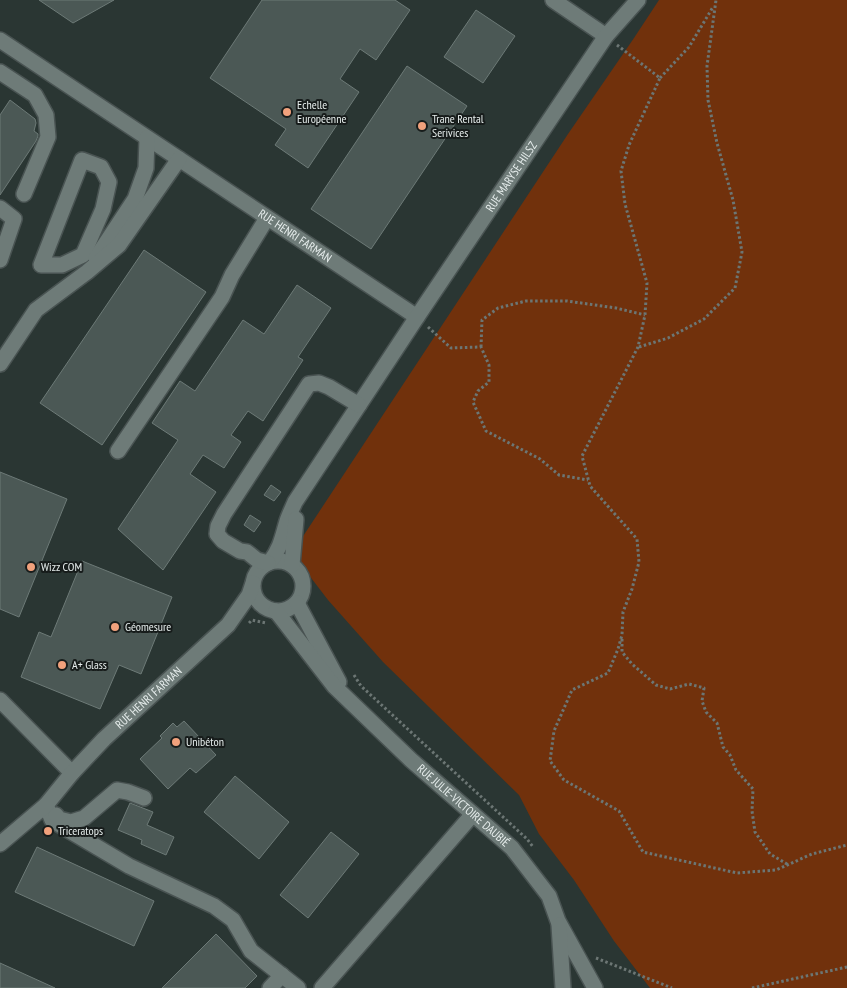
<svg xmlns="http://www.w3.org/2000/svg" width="847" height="988" font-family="'PT Sans Narrow',sans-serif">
  <rect width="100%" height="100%" fill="#2a3633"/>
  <path fill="#71310c" d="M 659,0 L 847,0 L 847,988 L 650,988 L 614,941 L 574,880 L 539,834 L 519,795 L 383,662 L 328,600 L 292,553 L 568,134 L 634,38 Z"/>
  <path fill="#4b5855" stroke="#6d7a77" d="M 39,0 L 114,0 L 73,23 Z
    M 262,0 L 395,0 L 410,10 L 376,60 L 360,49 L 340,79 L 359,92 L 308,168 L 275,145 L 286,129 L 210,78 Z
    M 476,10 L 515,36 L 483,83 L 444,57 Z
    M 407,66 L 467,106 L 371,249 L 311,209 Z
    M 10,100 L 35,119 L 36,123 L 34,131 L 38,134 L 38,136 L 36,141 L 0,195 L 0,115 Z
    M 144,250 L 206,292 L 102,445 L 40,403 Z
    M 297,285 L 331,308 L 298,357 L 303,360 L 263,421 L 248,411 L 231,435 L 241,442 L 224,468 L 203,455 L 190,474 L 216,492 L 163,570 L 118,529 L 178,440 L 152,423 L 180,381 L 195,391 L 243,320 L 264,334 Z
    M 0,472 L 67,499 L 19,617 L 0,609 Z
    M 271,485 L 281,492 L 274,501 L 264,495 Z
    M 250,515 L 261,522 L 254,532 L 244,525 Z
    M 82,561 L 172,597 L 141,674 L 119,665 L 100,709 L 21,677 L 39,632 L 51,637 Z
    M 184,721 L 216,755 L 196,773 L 190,768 L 168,789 L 140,759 L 162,738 L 160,736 L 173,723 L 177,727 Z
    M 235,776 L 289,822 L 259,859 L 204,812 Z
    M 130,803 L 153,812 L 147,825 L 174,837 L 166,855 L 141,844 L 142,840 L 118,830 Z
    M 331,832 L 359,854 L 308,918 L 280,895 Z
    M 37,847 L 154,901 L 134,946 L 15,892 Z
    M 216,934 L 257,976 L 245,988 L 162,988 Z
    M 0,963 L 55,988 L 0,988 Z"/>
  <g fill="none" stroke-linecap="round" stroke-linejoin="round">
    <g stroke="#495352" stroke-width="18">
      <g id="minor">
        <path d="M 553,0 L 606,36"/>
        <path id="s1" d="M 0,40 L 417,317"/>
        <path d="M 0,72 L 35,95 L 46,115 L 48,137 L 24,194"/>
        <path d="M 82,160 L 101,167 L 109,182 L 103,209 L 83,255 L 62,265 L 41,265 Z"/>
        <path d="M 0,208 L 14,219 L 0,260"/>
        <path d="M 96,258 L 135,199 L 146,168 L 147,138"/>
        <path d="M 0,364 L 36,310 L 87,272 L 119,245 L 179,159"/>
        <path d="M 118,451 L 222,297 L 232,275 L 267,218"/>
        <circle cx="278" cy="586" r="25"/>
        <path id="s2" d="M 270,562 C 281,547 282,538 287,521 C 289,515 292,509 295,502 L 417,317 L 606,36 L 638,0"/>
        <path d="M 268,563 L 257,560 L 247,552 L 240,551 L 223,541 L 217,534 L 218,526 L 224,514 L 309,384 L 319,383 L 329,387 L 359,405"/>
        <path d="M 292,565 L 296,519"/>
        <path d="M 297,603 L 339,682"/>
        <path id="s3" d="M 276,611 L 334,686 L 411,760 L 512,848 L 549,896 L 558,921 L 595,988"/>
        <path d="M 0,700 L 72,773"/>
        <path d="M 46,805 L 52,820 L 70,831 L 129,866 L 214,906 L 233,920 L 251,951 L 298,988"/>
        <path d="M 56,815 L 59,819 L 71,822 L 84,818 L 117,790 L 128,792 L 144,798"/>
        <path id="s4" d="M 0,844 L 46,805 L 72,773 L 104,739 L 228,625 L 249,595 L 253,583"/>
        <path d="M 559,925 L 563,988"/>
        <path d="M 270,988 L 282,975"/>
        <path d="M 322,988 L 473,814"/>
      </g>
    </g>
    <path stroke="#6c7674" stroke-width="3" stroke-dasharray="2.5 2.5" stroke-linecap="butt" d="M 617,45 L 660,78 L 629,145 L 621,171 L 625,204 L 647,283 L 645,315 L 638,347 L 582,456 L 590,486 L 637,539 L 639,562 L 632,589 L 623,612 L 622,635 L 618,649 L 608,673 L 572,690 L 554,731 L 550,761 L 564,780 L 619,811 L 643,852 L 737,873 L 776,870 L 812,854 L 847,845
      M 660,78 L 689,47 L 713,7
      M 428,327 L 451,348 L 481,347 L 489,365 L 489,382 L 478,391 L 473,402 L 486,431 L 540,459 L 559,475 L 588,480
      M 481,347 L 482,320 L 498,308 L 526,301 L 567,301 L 616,308 L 645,315
      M 639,347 L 668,338 L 704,319 L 735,288 L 742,252 L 733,200 L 717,143 L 708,100 L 707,66 L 716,0
      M 249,623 L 252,620 L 266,623
      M 622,639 L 622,652 L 632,664 L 656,685 L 670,689 L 689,684 L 704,688 L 702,701 L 706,712 L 717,723 L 723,747 L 730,755 L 736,770 L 753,789 L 752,811 L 755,832 L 770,854 L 787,864
      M 354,675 L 361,686 L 527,839 L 533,847
      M 596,958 L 672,988
      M 752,988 L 847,967"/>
    <use href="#minor" stroke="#6e7b78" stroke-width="15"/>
  </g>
  <g fill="#f1a17c" stroke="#171c1b" stroke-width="2">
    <circle cx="287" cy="112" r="5"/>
    <circle cx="422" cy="126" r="5"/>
    <circle cx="31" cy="567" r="5"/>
    <circle cx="115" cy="627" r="5"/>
    <circle cx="62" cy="665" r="5"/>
    <circle cx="176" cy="742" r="5"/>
    <circle cx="48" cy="831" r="5"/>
  </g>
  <g text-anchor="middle" stroke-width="4" stroke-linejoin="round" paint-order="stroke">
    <g font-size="12" fill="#e7eeed" stroke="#171c1b" text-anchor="start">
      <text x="297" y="109">Echelle<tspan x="297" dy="14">Européenne</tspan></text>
      <text x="432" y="123">Trane Rental<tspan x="432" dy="14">Serivices</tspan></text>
      <text x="41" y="571">Wizz COM</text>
      <text x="125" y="631">Géomesure</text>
      <text x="72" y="669">A+ Glass</text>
      <text x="186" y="746">Unibéton</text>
      <text x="58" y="835">Triceratops</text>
    </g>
    <g font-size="12" fill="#e7eeed" stroke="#171c1b">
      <text dy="4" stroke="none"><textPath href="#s2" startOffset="456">RUE MARYSE HILSZ</textPath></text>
      <text dy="4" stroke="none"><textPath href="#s1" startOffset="354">RUE HENRI FARMAN</textPath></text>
      <text dy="4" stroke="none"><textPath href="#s4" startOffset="209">RUE HENRI FARMAN</textPath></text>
      <text dy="4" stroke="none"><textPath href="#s3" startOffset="271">RUE JULIE-VICTOIRE DAUBIÉ</textPath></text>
    </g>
  </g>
</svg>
